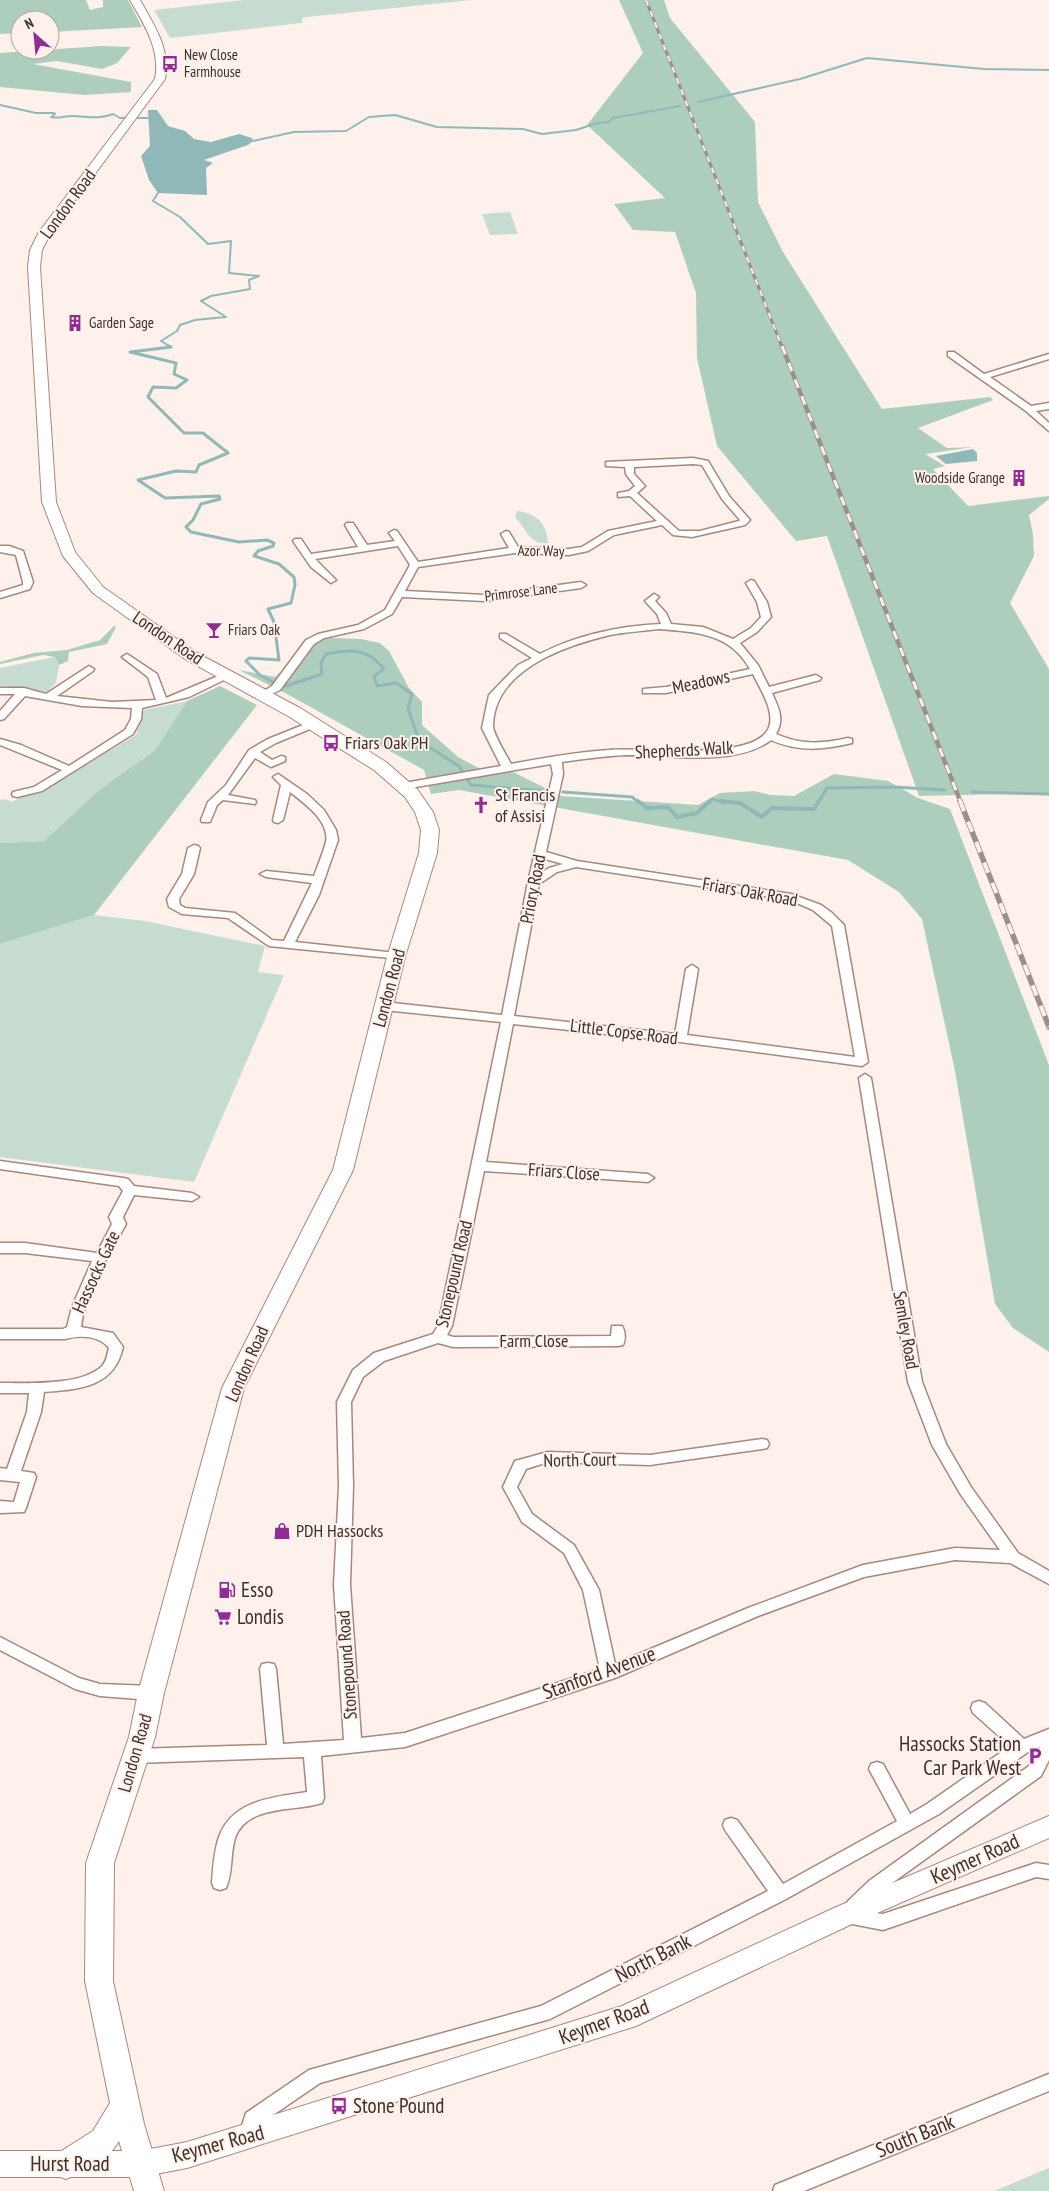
<svg xmlns="http://www.w3.org/2000/svg" width="1049" height="2191" font-family="'PT Sans Narrow',sans-serif">
  <rect width="100%" height="100%" fill="#fef0eb"/>
  <path fill="#c7dcd1" d="M 243,0 L 472,0 L 307,17 L 302,18 L 302,23 L 170,38 L 154,10 Z
    M 510,212 L 518,234 L 490,235 L 482,214 Z
    M 517,511 C 538,513 547,525 548,543 C 529,546 527,528 515,518 Z
    M 55,657 L 59,665 L 56,683 L 47,692 L 0,686 L 0,668 Z
    M 187,701 L 155,750 L 98,791 L 44,841 L 0,843 L 0,800 L 6,799 L 12,802 L 23,796 L 41,792 L 136,735 L 144,710 Z
    M 94,915 L 145,921 L 265,946 L 258,972 L 284,975 L 194,1182 L 0,1157 L 0,944 Z
    M 1049,2168 L 1049,2191 L 994,2191 Z"/>
  <path fill="#aecebd" d="M 0,0 L 86,0 L 90,10 L 103,7 L 103,0 L 128,0 L 142,27 L 50,32 L 50,20 L 20,20 L 20,33 L 0,34 Z
    M 619,0 L 664,0 L 670,18 L 755,122 L 758,202 L 783,252 L 882,409 L 990,397 L 993,400 L 918,428 L 947,448 L 973,447 L 925,454 L 945,466 L 933,469 L 968,506 L 1049,496 L 1049,499 L 1029,515 L 1033,534 L 1034,556 L 1010,603 L 1049,669 L 1049,793 L 919,796 L 827,536 L 796,541 L 717,446 L 697,358 L 696,293 L 675,232 L 633,230 L 614,204 L 665,198 L 587,125 L 643,53 Z
    M 101,46 L 131,47 L 117,63 L 102,69 L 57,61 L 33,64 L 131,82 L 131,92 L 84,95 L 0,87 L 0,53 Z
    M 114,626 L 116,627 L 107,644 L 69,652 L 68,661 L 59,665 L 55,657 L 43,655 L 0,664 L 0,662 L 33,653 L 67,650 L 100,640 Z
    M 332,638 L 361,639 L 380,643 L 389,651 L 409,688 L 422,702 L 422,725 L 458,757 L 492,775 L 511,771 L 561,796 L 698,805 L 720,793 L 755,791 L 770,795 L 794,796 L 834,774 L 888,781 L 918,798 L 950,809 L 1049,1065 L 1049,1352 L 1013,1328 L 995,1304 L 955,1071 L 922,919 L 899,892 L 848,860 L 459,790 L 431,794 L 424,770 L 287,694 L 239,670 L 275,677 L 290,663 L 308,640 Z
    M 220,686 L 257,705 L 94,915 L 0,944 L 0,843 L 44,841 L 98,791 L 155,750 L 187,701 Z"/>
  <path fill="#91b8b9" d="M 148,110 L 157,110 L 168,126 L 185,131 L 194,139 L 211,142 L 239,134 L 252,138 L 253,141 L 248,145 L 204,160 L 213,163 L 206,168 L 207,195 L 158,193 L 149,180 L 141,156 L 150,146 Z
    M 973,449 L 977,453 L 977,461 L 946,464 L 936,456 Z"/>
  <g fill="none" stroke-linecap="round" stroke-linejoin="round">
    <path stroke="#91b8b9" stroke-width="2" d="M 698,102 L 800,79 L 867,58 L 984,69 L 1049,70
      M 0,105 L 36,113 L 53,113 L 55,114 L 51,117 C 58,119 64,116 72,116 C 86,116 99,120 113,114 L 120,118 L 148,118
      M 253,141 L 294,132 L 346,131 L 369,117 L 395,115 L 437,127 L 523,129 L 542,134 L 576,130 L 597,123 L 609,122 L 613,118 L 680,106
      M 158,193 L 153,201 L 180,217 L 208,244 L 231,241 L 229,273 L 259,276 L 249,280 L 250,289 L 211,296 L 201,301 L 226,317 L 195,320 L 180,325 L 177,331 L 161,341 L 171,347"/>
    <path stroke="#91b8b9" stroke-width="3" d="M 169,346 L 171,347
      M 171,347 L 130,352 L 176,363 L 174,374 L 187,380 L 176,388 L 153,387 L 148,397 L 184,433 L 203,433 L 228,453 L 199,465 L 196,472 L 176,471 L 138,480 L 165,498 L 219,496 L 220,499 L 201,504 L 193,520 L 186,527 L 191,532 L 239,542 L 267,540 L 274,543 L 273,546 L 258,551 L 254,556 L 279,564 L 294,577 L 295,585 L 291,603 L 268,609 L 274,622 L 279,660 L 249,658 L 246,661 L 261,676 L 283,687 L 322,674 L 321,663 L 326,654 C 350,649 368,648 384,669 L 374,676 L 377,686 L 396,683 L 412,694 L 408,709 L 417,734 L 429,747 L 459,766 L 471,785 L 544,791
      M 563,792 L 632,797 L 640,803
      M 972,792 L 1049,794
      M 709,803 L 712,799 L 725,803
      M 818,803 L 827,788 L 894,787 L 945,790"/>
    <path stroke="#91b8b9" stroke-width="4" d="M 638,801 L 647,808 L 668,807 L 677,817 L 697,813 L 710,801
      M 720,801 L 740,803 L 762,817 L 772,808 L 814,809 L 819,801"/>
    <g stroke="#a8887c" stroke-width="3">
      <path id="minor" d="M 948,352 L 954,352 L 984,374 L 1049,354 L 1049,359 L 990,377 L 1031,406 L 1049,403 L 1049,409 L 1036,411 L 1049,423 L 1049,431 L 1026,411 L 948,356 Z
        M 693,458 L 708,461 L 729,496 L 750,520 L 745,525 L 692,537 L 673,535 L 662,525 L 614,535 L 588,551 L 569,555 L 515,553 L 418,567 L 405,591 L 485,595 L 581,582 L 586,585 L 581,588 L 485,601 L 402,597 L 392,614 L 364,629 L 324,638 L 314,644 L 280,690 L 263,698 L 258,695 L 272,686 L 306,640 L 318,634 L 358,625 L 385,610 L 410,565 L 398,546 L 315,559 L 336,580 L 331,583 L 311,567 L 293,541 L 295,539 L 301,539 L 311,554 L 358,547 L 345,525 L 347,523 L 353,523 L 367,545 L 395,541 L 389,533 L 394,530 L 397,531 L 418,562 L 509,548 L 501,534 L 506,531 L 509,532 L 518,547 L 569,549 L 582,547 L 608,531 L 657,521 L 630,496 L 618,497 L 618,493 L 629,491 L 635,486 L 626,474 L 625,467 L 606,466 L 606,462 ZM 693,464 L 702,465 L 722,499 L 740,520 L 739,521 L 700,531 L 679,531 L 637,493 L 645,486 L 634,474 L 634,467 Z
        M 0,546 L 9,546 L 23,551 L 33,582 L 30,589 L 0,598 L 0,592 L 23,585 L 23,582 L 16,555 L 0,552 Z
        M 751,580 L 754,581 L 767,602 L 771,617 L 757,632 L 740,643 L 758,665 L 769,687 L 816,675 L 821,678 L 820,680 L 772,693 C 778,707 785,719 776,734 C 801,745 822,744 848,738 L 852,739 L 852,743 C 823,750 798,752 771,740 C 736,767 668,755 627,755 C 605,756 583,759 562,762 L 563,774 L 546,852 L 577,861 L 791,894 L 821,905 L 832,913 L 844,925 L 868,1062 L 862,1066 L 680,1042 L 513,1024 L 486,1162 L 648,1174 L 654,1178 L 648,1182 L 484,1171 L 452,1326 L 447,1335 L 453,1337 L 611,1336 L 612,1326 L 622,1326 C 625,1331 626,1339 623,1345 L 618,1346 L 453,1347 L 438,1343 L 384,1361 L 363,1377 L 351,1402 L 353,1486 L 350,1585 L 361,1738 L 405,1733 L 600,1669 L 583,1590 L 564,1553 L 522,1522 L 503,1487 L 515,1461 L 548,1452 L 650,1455 L 762,1439 L 767,1440 L 769,1444 L 767,1448 L 762,1449 L 650,1465 L 548,1462 L 526,1469 L 517,1487 L 532,1514 L 574,1545 L 599,1590 L 615,1664 L 748,1608 L 863,1565 L 955,1548 L 1000,1550 L 961,1495 L 932,1445 L 908,1382 L 859,1078 L 865,1074 L 871,1078 L 922,1382 L 946,1444 L 971,1487 L 1018,1553 L 1049,1571 L 1049,1584 L 1010,1563 L 955,1560 L 864,1577 L 758,1616 L 615,1678 L 405,1747 L 321,1756 L 324,1798 L 322,1803 C 295,1812 247,1804 235,1838 C 230,1854 233,1873 226,1888 L 220,1890 L 214,1888 L 212,1883 C 213,1868 214,1851 219,1837 C 232,1800 274,1797 307,1792 L 304,1757 L 135,1763 L 129,1761 L 127,1756 L 129,1751 L 135,1749 L 267,1745 L 260,1669 L 262,1664 L 268,1663 L 274,1664 L 276,1669 L 283,1744 L 344,1740 L 334,1585 L 339,1486 L 337,1402 L 353,1370 L 374,1353 L 433,1334 L 438,1326 L 501,1022 L 384,1010 L 378,1006 L 384,1002 L 502,1015 L 528,882 L 553,774 L 551,764 L 404,789 L 399,786 L 404,783 L 501,766 L 482,728 L 489,695 L 518,665 L 532,658 L 500,638 L 500,634 L 506,634 L 540,654 C 577,635 619,626 661,624 L 657,614 L 645,601 L 654,594 L 659,597 L 655,601 L 666,613 L 671,624 L 703,627 L 733,639 L 751,628 L 761,617 L 757,602 L 746,583 ZM 659,629 C 696,632 730,633 750,669 L 666,687 L 643,689 L 643,693 L 666,693 L 753,674 C 760,689 778,715 767,731 C 748,761 643,747 609,750 C 576,752 544,758 511,764 C 507,756 493,734 493,726 C 494,670 564,646 610,635 C 626,632 643,631 659,629 ZM 545,859 L 563,864 L 549,868 L 542,872 ZM 576,867 L 790,900 L 813,910 L 832,926 L 855,1057 L 687,1035 L 698,969 L 692,965 L 686,969 L 675,1034 L 514,1016 L 539,884 L 557,872 Z
        M 127,654 L 157,674 L 166,698 L 223,674 L 231,674 L 232,676 L 189,697 L 142,708 L 141,719 L 133,734 L 42,791 L 17,797 L 13,796 L 12,794 L 13,792 L 34,787 L 62,770 L 0,745 L 0,739 L 21,745 L 69,766 L 125,730 L 131,719 L 132,708 L 82,706 L 25,696 L 4,719 L 0,720 L 0,711 L 15,694 L 0,694 L 0,688 L 24,688 L 46,694 L 89,666 L 94,669 L 93,671 L 57,696 L 112,702 L 156,700 L 148,677 L 122,657 Z
        M 313,721 L 317,722 L 317,726 L 276,743 L 260,752 L 272,760 L 281,756 L 285,757 L 285,761 L 271,767 L 255,758 L 228,795 L 255,800 L 256,802 L 255,804 L 223,800 L 217,805 L 210,822 L 202,822 L 201,820 L 208,802 L 226,785 L 249,750 L 268,739 Z
        M 278,774 L 307,794 L 324,810 L 336,830 L 338,840 L 319,895 L 295,942 L 396,953 L 402,957 L 400,959 L 269,946 L 228,918 L 182,914 L 169,907 L 167,899 L 182,874 L 188,848 L 194,845 L 198,846 L 200,848 L 194,874 L 179,899 L 180,905 L 185,908 L 235,913 L 272,940 L 284,941 L 312,883 L 266,877 L 260,874 L 266,871 L 314,876 C 318,865 323,853 326,842 C 330,821 304,803 290,792 L 283,820 L 278,823 L 274,822 L 273,820 L 281,785 L 273,777 Z
        M 0,1161 L 123,1178 L 128,1179 L 134,1186 L 192,1193 L 199,1197 L 192,1201 L 134,1195 L 123,1217 L 126,1224 C 110,1253 84,1293 81,1327 L 113,1333 L 123,1347 C 114,1388 79,1389 44,1392 L 41,1412 L 21,1471 L 34,1473 L 36,1477 L 26,1508 L 24,1512 L 0,1513 L 0,1501 L 14,1502 L 20,1482 L 0,1480 L 0,1468 L 7,1469 L 27,1412 L 29,1393 L 0,1393 L 0,1383 C 27,1383 82,1386 102,1366 C 107,1361 107,1354 109,1348 C 99,1335 79,1335 65,1339 L 0,1339 L 0,1329 L 63,1329 L 67,1327 L 72,1307 L 92,1261 L 25,1253 L 0,1253 L 0,1243 L 25,1243 L 97,1253 L 112,1224 L 109,1217 L 123,1191 L 119,1186 L 0,1169 Z
        M 0,1637 L 79,1678 L 100,1684 L 151,1686 L 157,1688 L 159,1693 L 157,1698 L 151,1700 L 100,1696 L 75,1689 L 0,1650 Z
        M 979,1701 L 985,1703 L 1024,1739 L 1049,1729 L 1049,1760 L 1041,1776 L 881,1891 L 860,1911 L 883,1914 L 1036,1863 L 1049,1865 L 1049,1879 L 1036,1877 L 883,1930 L 842,1922 L 839,1917 L 842,1912 L 847,1910 L 845,1906 L 848,1901 L 869,1881 L 1029,1766 L 1040,1747 L 1028,1752 L 939,1814 L 786,1899 L 550,2019 L 320,2083 L 260,2124 L 254,2144 L 247,2147 L 240,2144 L 238,2138 L 246,2113 L 309,2070 L 541,2006 L 768,1891 L 725,1830 L 723,1825 L 725,1820 L 731,1818 L 737,1820 L 783,1884 L 897,1821 L 869,1769 L 871,1764 L 877,1762 L 883,1764 L 910,1814 L 927,1804 L 1010,1746 L 973,1713 L 971,1708 L 973,1703 Z
        M 1049,2074 L 1049,2091 L 804,2191 L 773,2191 L 775,2185 Z"/>
    </g>
    <g stroke="#a8887c" stroke-width="2">
      <path id="secondary" d="M 1049,1816 L 1049,1838 L 852,1924 L 636,2026 L 187,2168 L 140,2177 L 0,2177 L 0,2151 L 140,2151 L 187,2142 L 622,2006 L 834,1908 Z"/>
    </g>
    <g stroke="#a8887c" stroke-width="2">
      <path id="primary" d="M 130,0 L 140,0 C 154,25 171,50 165,79 L 49,236 L 42,250 L 40,267 L 56,502 L 75,552 L 103,587 L 197,653 L 300,708 L 386,762 L 417,789 L 433,812 L 439,830 L 437,853 L 405,957 L 353,1170 L 244,1388 L 164,1693 L 155,1737 L 114,1863 L 113,1981 L 144,2124 L 164,2191 L 134,2191 L 119,2141 C 109,2159 85,2172 66,2179 L 55,2175 L 51,2165 L 55,2155 L 93,2131 L 110,2103 L 85,1981 L 86,1863 L 129,1737 L 138,1693 L 222,1388 L 333,1170 L 387,957 L 419,853 L 421,830 L 415,812 L 405,797 L 374,770 L 288,716 L 185,659 L 93,593 L 63,556 L 42,502 L 28,267 L 30,250 L 39,232 L 155,79 C 161,50 144,24 130,0 Z"/>
    </g>
    <use href="#minor" fill="#fff" fill-rule="evenodd"/>
    <use href="#secondary" fill="#fff" fill-rule="evenodd"/>
    <use href="#primary" fill="#fff" fill-rule="evenodd"/>
    <g stroke="#9c8f8a" stroke-width="3">
      <path id="rail-far2" d="M 646,0 L 782,347"/>
    </g>
    <g stroke="#9c8f8a" stroke-width="4.5">
      <path id="rail-far1" d="M 782,346 L 961,803"/>
    </g>
    <g stroke="#9c8f8a" stroke-width="5.5">
      <path id="rail" d="M 960,801 L 1049,1027"/>
    </g>
    <use href="#rail-far2" stroke="#fef0eb" stroke-width="2" stroke-dasharray="6" stroke-linecap="butt"/>
    <use href="#rail-far1" stroke="#fef0eb" stroke-width="3" stroke-dasharray="9" stroke-linecap="butt"/>
    <use href="#rail" stroke="#fef0eb" stroke-width="4" stroke-dasharray="11" stroke-linecap="butt"/>
  </g>
  <defs>
    <g id="bus-bare" transform="scale(1.35)"><path d="M-5-6H5V4H4V6H2V4H-2V6H-4V4H-5ZM-3.5-4V0h7V-4ZM-3.5 1.2v1.5H-2V1.2ZM2 1.2v1.5H3.5V1.2Z" fill="#902c93" stroke="#fef0eb" stroke-width="2.5" paint-order="stroke"/></g>
    <g id="building-bare" transform="scale(1.35)"><path d="M-4-6H4V6H1V3H-1V6H-4ZM-2.5-4.3h1.7v1.8h-1.7ZM.8-4.3h1.7v1.8H.8ZM-2.5-1h1.7V.8h-1.7ZM.8-1h1.7V.8H.8Z" fill="#902c93" stroke="#fef0eb" stroke-width="2.5" paint-order="stroke"/></g>
    <g id="bar-bare" transform="scale(1.35)"><path d="M-6-5H6L.8 .8V4.5H3.5V6h-7V4.5H-.8V.8Z" fill="#902c93" stroke="#fef0eb" stroke-width="2.5" paint-order="stroke"/></g>
    <g id="church-bare" transform="scale(1.35)"><path d="M-1.2-6h2.4v3.5h3.3v2.4h-3.3V6h-2.4V-.1h-3.3v-2.4h3.3Z" fill="#902c93" stroke="#fef0eb" stroke-width="2.5" paint-order="stroke"/></g>
    <g id="shop-bare" transform="scale(1.35)"><path d="M-5-2.5h2.3a2.7 3.5 0 0 1 5.4 0H5L5.5 6h-11ZM-1.5-2.5h3a1.5 2.3 0 0 0-3 0Z" fill="#902c93" stroke="#fef0eb" stroke-width="2.5" paint-order="stroke"/></g>
    <g id="fuel-bare" transform="scale(1.35)"><path d="M-5.5-6h7V0h2V4h1.3V-2.5L3-4.5l.8-.8L6-3V5H2.5V1h-1V6h-7ZM-4.2-4.7v3.2H.2V-4.7Z" fill="#902c93" stroke="#fef0eb" stroke-width="2.5" paint-order="stroke"/></g>
    <g id="supermarket-bare" transform="scale(1.35)"><path d="M-6-5.5h2.5l.6 2H6L4.5 2H-2.5L-4.4-4H-6ZM-1.5 3.2a1.3 1.3 0 1 0 .1 0ZM3 3.2a1.3 1.3 0 1 0 .1 0Z" fill="#902c93" stroke="#fef0eb" stroke-width="2.5" paint-order="stroke"/></g>
    <g id="parking-bare" transform="scale(1.35)"><path d="M-3.5-5.5H1a3.5 3.5 0 0 1 0 7H-1V5.5H-3.5ZM-1-3.4V-.6H.8a1.4 1.4 0 0 0 0-2.8Z" fill="#902c93" stroke="#fef0eb" stroke-width="2.5" paint-order="stroke"/></g>
  </defs>
  <g fill-rule="evenodd">
    <use href="#bus-bare" x="170" y="64"/>
    <use href="#building-bare" x="75" y="323"/>
    <use href="#building-bare" x="1019" y="478"/>
    <use href="#bar-bare" x="214" y="630"/>
    <use href="#bus-bare" x="331" y="743"/>
    <use href="#church-bare" x="481" y="805"/>
    <use href="#shop-bare" x="282" y="1531"/>
    <use href="#fuel-bare" x="227" y="1590"/>
    <use href="#supermarket-bare" x="223" y="1617"/>
    <use href="#parking-bare" x="1035" y="1756"/>
    <use href="#bus-bare" x="339" y="2106"/>
  </g>
  <g text-anchor="middle" stroke-width="4" stroke-linejoin="round" paint-order="stroke">
    <g font-size="15" fill="#3d302b" stroke="#fef0eb" text-anchor="start">
      <text x="184" y="60">New Close<tspan x="184" dy="17">Farmhouse</tspan></text>
      <text x="89" y="328">Garden Sage</text>
      <text x="1005" y="483" text-anchor="end">Woodside Grange</text>
      <text x="228" y="635">Friars Oak</text>
    </g>
    <g font-size="15" fill="#3d302b" stroke="#fef0eb">
      <text transform="translate(541 551) rotate(1)" y="5">Azor Way</text>
      <text transform="translate(521 592) rotate(-7)" y="5">Primrose Lane</text>
    </g>
    <g font-size="18" fill="#3d302b" stroke="#fef0eb">
      <text transform="translate(68 204) rotate(-54)" y="6">London Road</text>
      <text transform="translate(168 638) rotate(34)" y="6">London Road</text>
      <text transform="translate(701 682) rotate(-12)" y="6">Meadows</text>
      <text transform="translate(684 750) rotate(-3)" y="6">Shepherds Walk</text>
      <text transform="translate(533 889) rotate(-79)" y="6">Priory Road</text>
      <text transform="translate(750 892) rotate(10)" y="6">Friars Oak Road</text>
      <text transform="translate(389 988) rotate(-75)" y="6">London Road</text>
      <text transform="translate(624 1032) rotate(7)" y="6">Little Copse Road</text>
      <text transform="translate(564 1172) rotate(4)" y="6">Friars Close</text>
      <text transform="translate(96 1272) rotate(-65)" y="6">Hassocks Gate</text>
      <text transform="translate(454 1274) rotate(-77)" y="6">Stonepound Road</text>
      <text transform="translate(906 1330) rotate(80)" y="6">Semley Road</text>
      <text x="534" y="1347">Farm Close</text>
      <text transform="translate(247 1364) rotate(-66)" y="6">London Road</text>
      <text transform="translate(580 1460) rotate(-1)" y="6">North Court</text>
      <text transform="translate(347 1665) rotate(-94)" y="6">Stonepound Road</text>
      <text transform="translate(135 1753) rotate(-74)" y="6">London Road</text>
    </g>
    <g font-size="18" fill="#3d302b" stroke="#fef0eb" text-anchor="start">
      <text x="345" y="749">Friars Oak PH</text>
      <text x="495" y="801">St Francis<tspan x="495" dy="21">of Assisi</tspan></text>
      <text x="296" y="1537">PDH Hassocks</text>
    </g>
    <g font-size="21" fill="#3d302b" stroke="#fef0eb" text-anchor="start">
      <text x="241" y="1597">Esso</text>
      <text x="237" y="1624">Londis</text>
      <text x="1021" y="1751" text-anchor="end">Hassocks Station<tspan x="1021" dy="24">Car Park West</tspan></text>
      <text x="353" y="2113">Stone Pound</text>
    </g>
    <g font-size="21" fill="#3d302b" stroke="#fef0eb">
      <text transform="translate(599 1673) rotate(-20)" y="7">Stanford Avenue</text>
      <text transform="translate(975 1859) rotate(-24)" y="7">Keymer Road</text>
      <text transform="translate(653 1958) rotate(-27)" y="7">North Bank</text>
      <text transform="translate(604 2022) rotate(-20)" y="7">Keymer Road</text>
      <text transform="translate(915 2136) rotate(-22)" y="7">South Bank</text>
      <text transform="translate(218 2144) rotate(-15)" y="7">Keymer Road</text>
      <text x="70" y="2171">Hurst Road</text>
    </g>
  </g>
  <g transform="translate(35 35) rotate(333)"><circle r="24" fill="#fef0eb" stroke="#b1a39e"/>
  <path d="M0-4L9 19L0 12L-9 19Z" fill="#902c93"/>
  <text y="-8" font-size="14" font-weight="bold" text-anchor="middle" fill="#3d302b">N</text>
  </g>
</svg>
